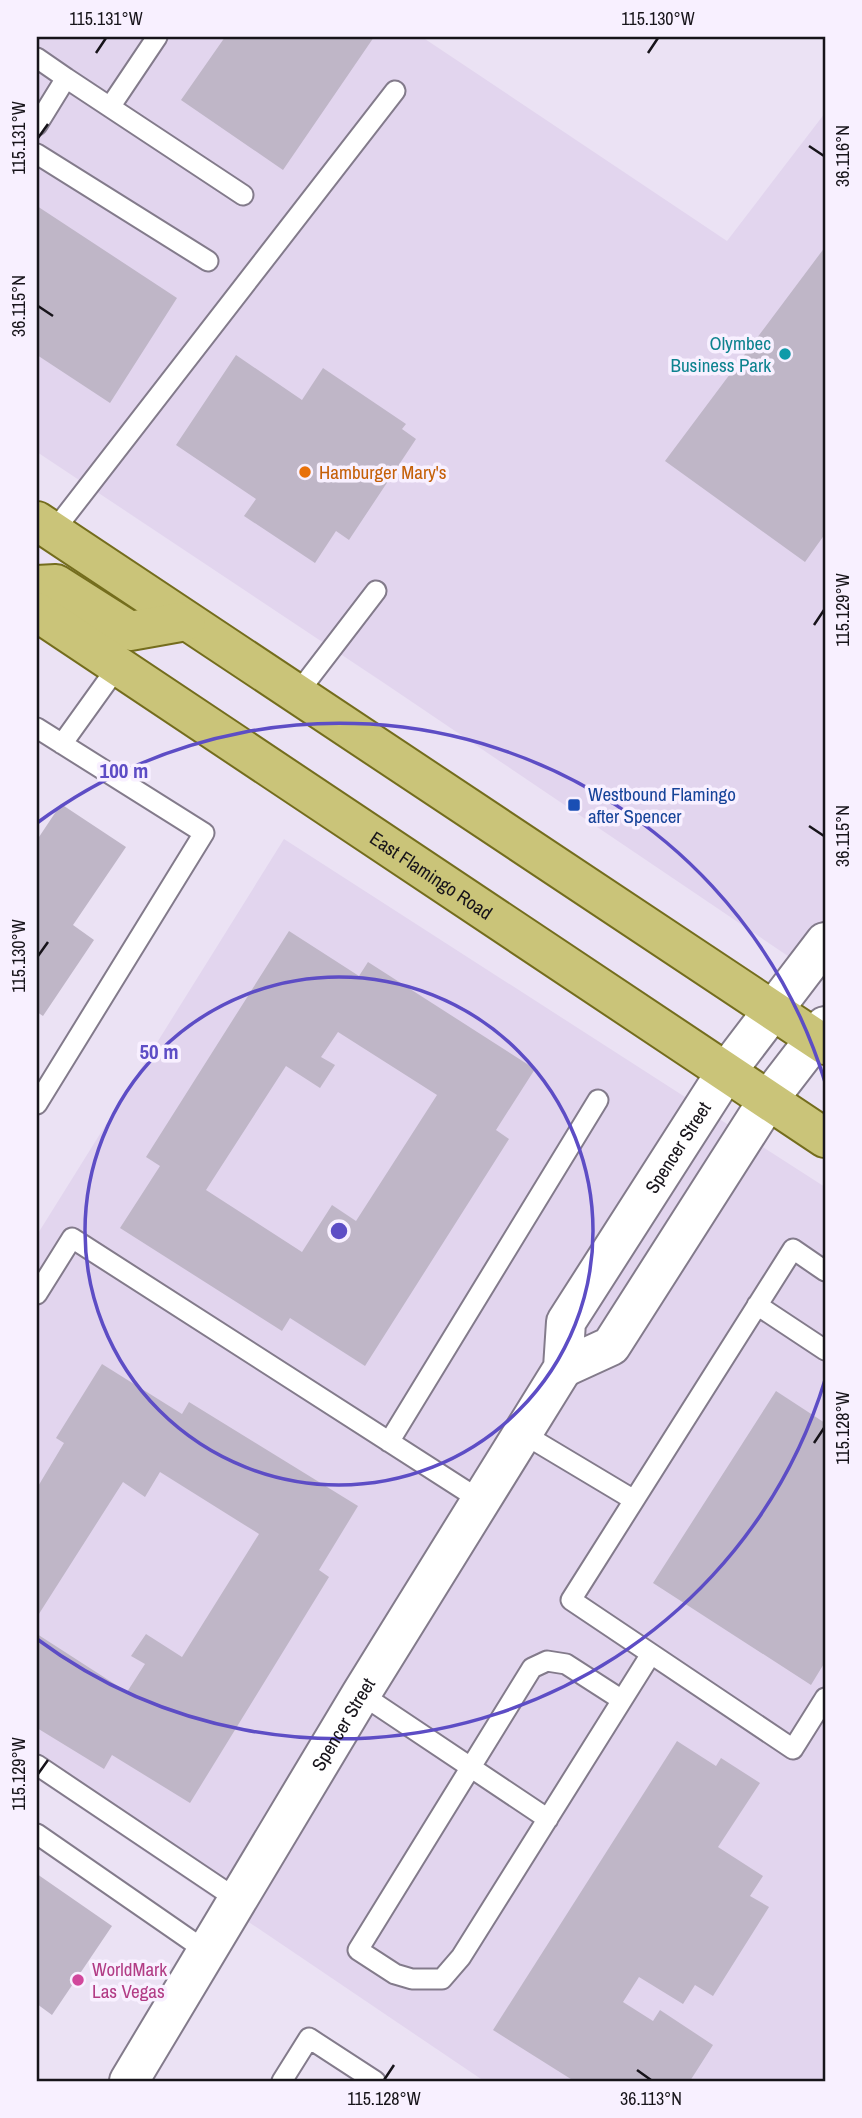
<svg xmlns="http://www.w3.org/2000/svg" width="862" height="2118" font-family="'Archivo Narrow',sans-serif">
  <rect width="100%" height="100%" fill="#ebe2f4"/>
  <path fill="#e2d5ee" d="M 37,37 L 422,37 L 727,241 L 825,113 L 825,981 L 387,685 L 37,452 Z
    M 284,839 L 825,1187 L 825,2081 L 484,2081 L 37,1779 L 37,1235 Z"/>
  <path fill="#bfb6c7" fill-rule="evenodd" d="M 225,37 L 374,37 L 283,170 L 181,100 Z
    M 37,206 L 177,298 L 110,403 L 37,355 Z
    M 825,247 L 825,534 L 805,562 L 665,461 Z
    M 236,355 L 302,400 L 323,368 L 406,424 L 402,429 L 416,439 L 349,540 L 336,531 L 315,563 L 244,516 L 256,499 L 176,445 Z
    M 61,804 L 126,847 L 73,925 L 94,940 L 43,1016 L 37,1012 L 37,840 Z
    M 289,931 L 359,976 L 368,962 L 535,1069 L 496,1130 L 509,1139 L 365,1366 L 290,1318 L 282,1331 L 120,1228 L 160,1166 L 146,1157 ZM 338,1032 L 437,1095 L 356,1221 L 332,1205 L 302,1252 L 206,1190 L 286,1066 L 320,1088 L 335,1065 L 321,1057 Z
    M 102,1364 L 182,1414 L 189,1402 L 358,1506 L 319,1570 L 329,1577 L 190,1803 L 112,1755 L 104,1769 L 37,1728 L 37,1634 L 127,1692 L 145,1664 L 131,1656 L 146,1634 L 182,1657 L 259,1534 L 160,1472 L 145,1497 L 123,1482 L 37,1617 L 37,1488 L 64,1443 L 56,1438 Z
    M 776,1391 L 825,1423 L 825,1662 L 811,1685 L 653,1583 Z
    M 677,1741 L 716,1766 L 721,1758 L 760,1783 L 718,1847 L 763,1876 L 750,1896 L 769,1907 L 713,1996 L 695,1985 L 683,2004 L 639,1977 L 623,2002 L 653,2021 L 660,2010 L 713,2045 L 690,2081 L 574,2081 L 493,2030 Z
    M 37,1874 L 112,1926 L 52,2015 L 37,2004 Z"/>
  <g fill="none" stroke-linecap="round" stroke-linejoin="round">
    <g stroke="#837b8b" stroke-width="23">
      <path id="lane" d="M 37,58 L 66,78
        M 110,107 L 157,37
        M 37,125 L 66,78 L 243,195
        M 37,154 L 208,261
        M 53,532 L 395,91
        M 297,694 L 376,591
        M 37,728 L 204,833 L 37,1104
        M 62,744 L 118,666
        M 825,1271 L 793,1249 L 571,1600 L 793,1749 L 825,1698
        M 37,1294 L 72,1238 L 480,1500
        M 757,1305 L 825,1350
        M 522,1433 L 634,1500
        M 389,1442 L 598,1100
        M 361,1694 L 548,1819
        M 622,1700 L 566,1664 L 547,1661 L 532,1668 L 358,1950 L 395,1974 L 412,1979 L 442,1979 L 461,1957 L 651,1654
        M 37,1765 L 238,1900
        M 37,1834 L 206,1951
        M 282,2081 L 309,2038 L 375,2081"/>
    </g>
    <g stroke="#837b8b" stroke-width="42">
      <g id="secondary">
        <path d="M 563,1368 L 611,1346 L 768,1100 L 825,1026"/>
        <path id="s1" d="M 129,2081 L 361,1694 L 563,1368 L 566,1322 L 726,1072 L 825,942"/>
      </g>
    </g>
    <g stroke="#746d1d" stroke-width="42">
      <g id="primary">
        <path d="M 37,521 L 825,1045"/>
        <path d="M 37,585 L 56,584 L 130,631 L 186,621"/>
        <path id="s2" d="M 37,612 L 825,1138"/>
      </g>
    </g>
    <use href="#lane" stroke="#fff" stroke-width="19"/>
    <use href="#secondary" stroke="#fff" stroke-width="38"/>
    <use href="#primary" stroke="#cac479" stroke-width="38"/>
  </g>
  <path fill="none" stroke="#17141a" stroke-width="2.5" d="M 96,53 L 106,38M 648,53 L 658,38M 38,138 L 48,124M 809,146 L 824,156M 38,306 L 53,316M 814,625 L 824,610M 809,826 L 824,836M 38,956 L 48,942M 814,1443 L 824,1428M 38,1774 L 48,1760M 637,2070 L 651,2080M 384,2080 L 394,2065"/>
  <g fill="none" stroke="#5d4dc5" stroke-width="3.5">
    <circle cx="339" cy="1231" r="254"/>
    <path d="M825 1380A508 508 0 0 1 37 1639M37 823A508 508 0 0 1 825 1082"/>
  </g>
  <circle fill="#0f9aa8" stroke="#f8f0ff" stroke-width="2.5" cx="785" cy="354" r="7"/>
  <circle fill="#e8710a" stroke="#f8f0ff" stroke-width="2.5" cx="305" cy="472" r="7"/>
  <rect fill="#1a4fb4" stroke="#f8f0ff" stroke-width="2.5" x="567" y="798" width="14" height="14" rx="3.5"/>
  <circle fill="#d1479c" stroke="#f8f0ff" stroke-width="2.5" cx="78" cy="1980" r="7"/>
  <g text-anchor="middle" stroke-width="7" stroke-linejoin="round" paint-order="stroke">
    <g font-size="19" fill="#0d838f" stroke="#f8f0ff" text-anchor="end">
      <text x="771" y="350">Olymbec<tspan x="771" dy="22">Business Park</tspan></text>
    </g>
    <g font-size="19" fill="#c56008" stroke="#f8f0ff" text-anchor="start">
      <text x="319" y="479">Hamburger Mary's</text>
    </g>
    <g font-size="19" fill="#164399" stroke="#f8f0ff" text-anchor="start">
      <text x="588" y="801">Westbound Flamingo<tspan x="588" dy="22">after Spencer</tspan></text>
    </g>
    <g font-size="19" fill="#17141a" stroke="#f8f0ff">
      <text dy="7" stroke="none"><textPath href="#s2" startOffset="474">East Flamingo Road</textPath></text>
      <text dy="7" stroke="none"><textPath href="#s1" startOffset="1088">Spencer Street</textPath></text>
      <text dy="7" stroke="none"><textPath href="#s1" startOffset="416">Spencer Street</textPath></text>
    </g>
    <g font-size="19" fill="#b23c85" stroke="#f8f0ff" text-anchor="start">
      <text x="92" y="1976">WorldMark<tspan x="92" dy="22">Las Vegas</tspan></text>
    </g>
  </g>
  <circle cx="339" cy="1231" r="10" fill="#5d4dc5" stroke="#f8f0ff" stroke-width="3.5"/>
  <g font-size="21" text-anchor="middle" font-weight="bold" fill="#5d4dc5" stroke="#f8f0ff" stroke-width="7" stroke-linejoin="round" paint-order="stroke">
    <text x="124" y="778">100 m</text>
    <text x="159" y="1059">50 m</text>
  </g>
  <rect width="862" height="2118" fill="none" stroke="#f8f0ff" stroke-width="77"/>
  <rect x="38" y="38" width="786" height="2042" fill="none" stroke="#17141a" stroke-width="2.5"/>
  <g font-size="18" text-anchor="middle" fill="#17141a">
    <text x="106" y="25">115.131°W</text>
    <text x="658" y="25">115.130°W</text>
    <text transform="translate(19 138) rotate(-90)" y="6">115.131°W</text>
    <text transform="translate(843 156) rotate(-90)" y="6">36.116°N</text>
    <text transform="translate(19 306) rotate(-90)" y="6">36.115°N</text>
    <text transform="translate(843 610) rotate(-90)" y="6">115.129°W</text>
    <text transform="translate(843 836) rotate(-90)" y="6">36.115°N</text>
    <text transform="translate(19 956) rotate(-90)" y="6">115.130°W</text>
    <text transform="translate(843 1428) rotate(-90)" y="6">115.128°W</text>
    <text transform="translate(19 1774) rotate(-90)" y="6">115.129°W</text>
    <text x="384" y="2105">115.128°W</text>
    <text x="651" y="2105">36.113°N</text>
  </g>
</svg>
